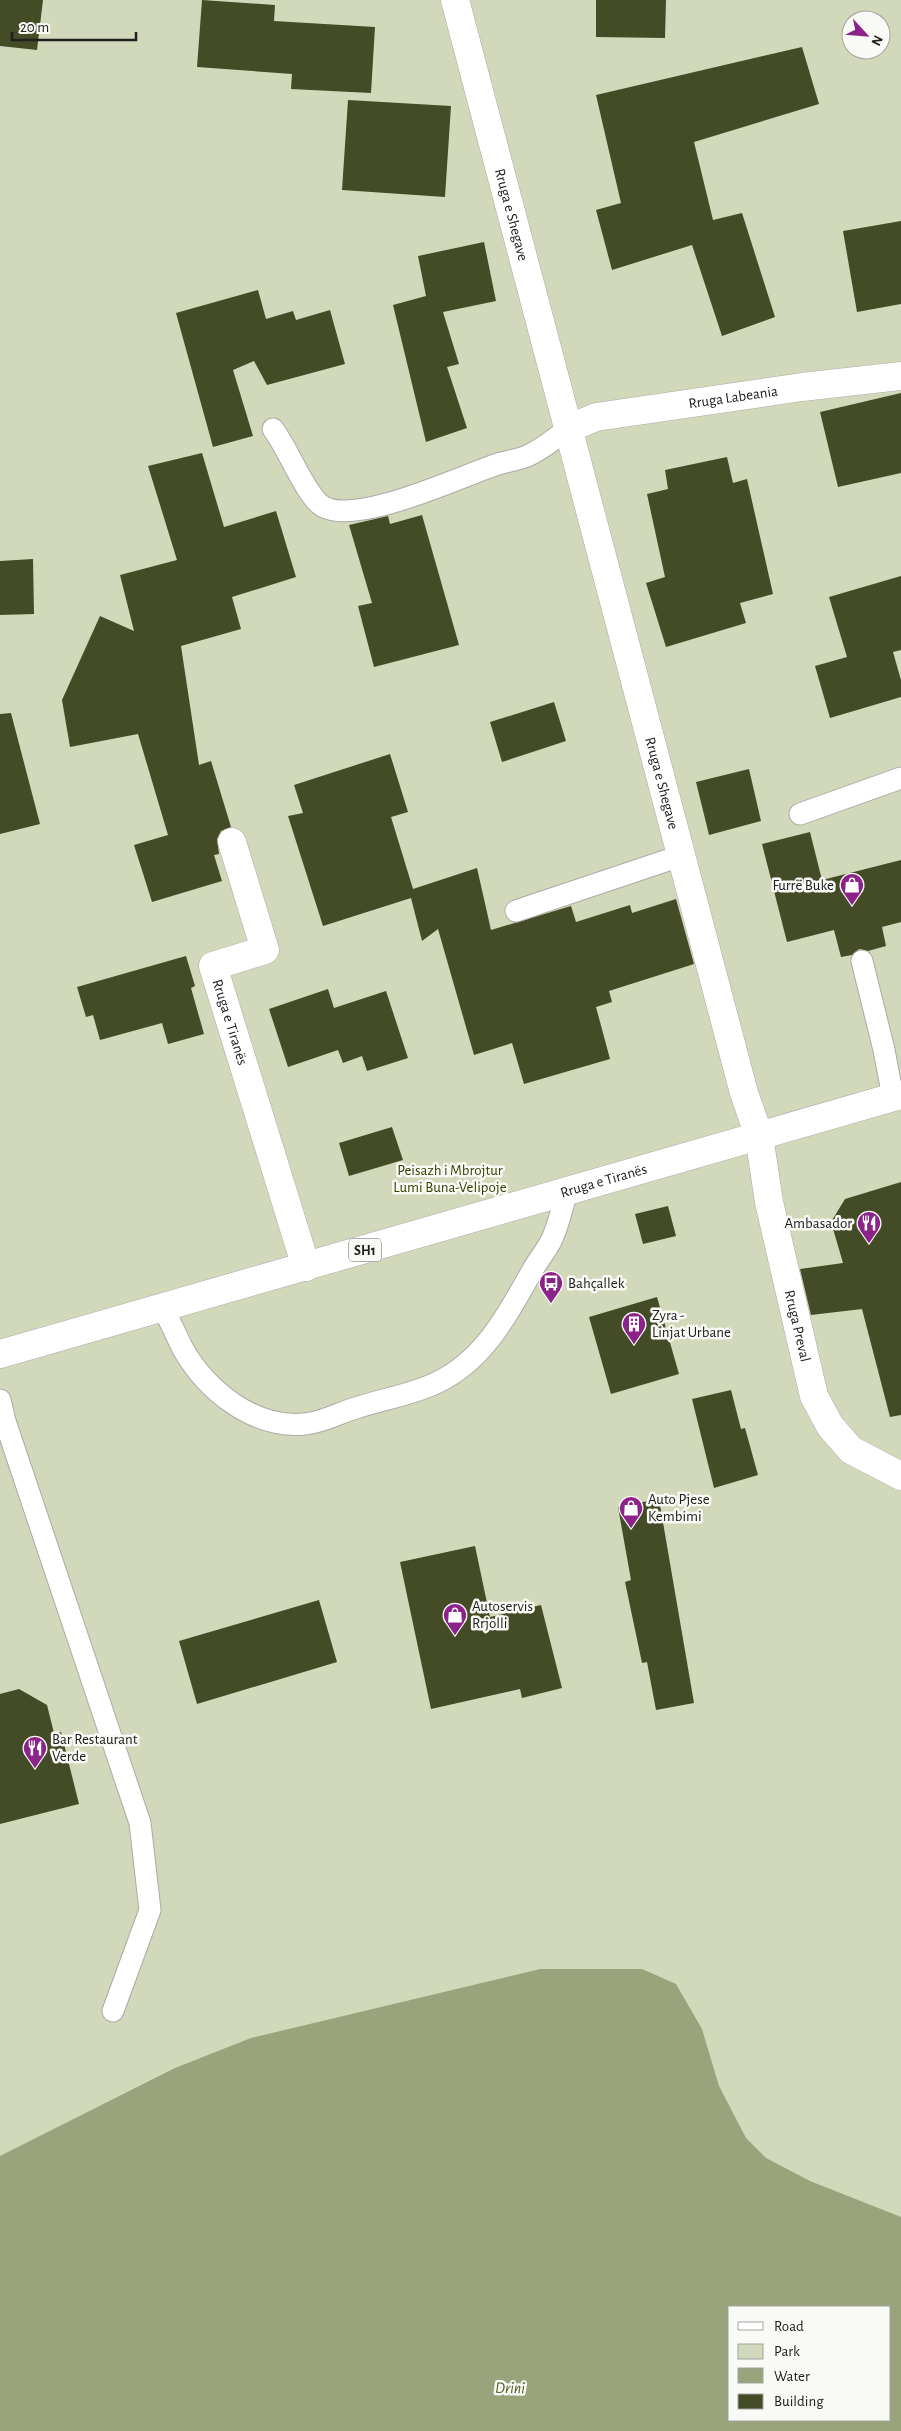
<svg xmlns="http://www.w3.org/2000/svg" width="901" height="2431" font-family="'Alegreya Sans',sans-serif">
  <rect width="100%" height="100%" fill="#ebede8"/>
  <path fill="#d1d9ba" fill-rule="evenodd" d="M 0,0 L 901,0 L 901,2431 L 0,2431 ZM 851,20 L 881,20 L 881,50 L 851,50 ZM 730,2307 L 890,2307 L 890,2420 L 730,2420 Z"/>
  <path fill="#99a37c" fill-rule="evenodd" d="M 540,1969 L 642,1969 L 676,1984 L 702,2029 L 719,2086 L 746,2138 L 766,2158 L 810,2181 L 901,2217 L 901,2431 L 0,2431 L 0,2156 L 175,2068 L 251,2038 ZM 730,2307 L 890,2307 L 890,2420 L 730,2420 Z"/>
  <path fill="#434b27" d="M 0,0 L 43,0 L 37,50 L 0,46 Z
    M 202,0 L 275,5 L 274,21 L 375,27 L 371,93 L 291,89 L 292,74 L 197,67 Z
    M 596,0 L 666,0 L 665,38 L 596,37 Z
    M 802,47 L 819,104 L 694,142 L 713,220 L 742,213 L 775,317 L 722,336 L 692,245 L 612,270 L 596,210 L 621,203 L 596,95 Z
    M 348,100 L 451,106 L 445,197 L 342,190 Z
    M 901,221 L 901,304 L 857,312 L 843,231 Z
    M 484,242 L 496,301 L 443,312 L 459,364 L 447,367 L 467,428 L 426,442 L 393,305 L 426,296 L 418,256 Z
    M 258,290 L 266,319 L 293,311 L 296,320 L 330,310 L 345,364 L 267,385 L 254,361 L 233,370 L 253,436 L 213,447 L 176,313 Z
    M 901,393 L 901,473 L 838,487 L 820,412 Z
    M 202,453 L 224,527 L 276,511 L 296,577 L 232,597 L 241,629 L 181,646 L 199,765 L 211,761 L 231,827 L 221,831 L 217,839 L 219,854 L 214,855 L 222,881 L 152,902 L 134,845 L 168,835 L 138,734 L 70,747 L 62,700 L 100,616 L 134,631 L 120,575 L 177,560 L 148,466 Z
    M 727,457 L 733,483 L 747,479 L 773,594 L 740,603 L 746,623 L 666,647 L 646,583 L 665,577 L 647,494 L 668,489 L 665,470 Z
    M 422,515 L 459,645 L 374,667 L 358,606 L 372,603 L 349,525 L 388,516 L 390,524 Z
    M 33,559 L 34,614 L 0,615 L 0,561 Z
    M 901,576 L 901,650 L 893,652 L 901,680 L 901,697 L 830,718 L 815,666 L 847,657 L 829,597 Z
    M 554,702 L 566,741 L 502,762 L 490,722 Z
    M 11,713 L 40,824 L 0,834 L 0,714 Z
    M 390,754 L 408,812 L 391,817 L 413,889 L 477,868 L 491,930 L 571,906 L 576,922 L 630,905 L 632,913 L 676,899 L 694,964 L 609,991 L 612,1002 L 596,1007 L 610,1059 L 524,1084 L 512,1043 L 474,1055 L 438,929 L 422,941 L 411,898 L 323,926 L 288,816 L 303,813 L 294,785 Z
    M 749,769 L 761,821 L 709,835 L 696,782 Z
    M 810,832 L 822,880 L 901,860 L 901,922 L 882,927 L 886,946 L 868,951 L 859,949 L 852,955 L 841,957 L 834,930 L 787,942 L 762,844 Z
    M 186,956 L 195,986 L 191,988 L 204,1034 L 168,1044 L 162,1023 L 100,1040 L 93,1015 L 86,1017 L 77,987 Z
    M 328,989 L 334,1008 L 386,991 L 408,1058 L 367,1071 L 362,1056 L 343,1063 L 338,1050 L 288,1067 L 269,1009 Z
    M 392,1127 L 403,1160 L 349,1176 L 339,1143 Z
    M 901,1182 L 901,1415 L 890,1417 L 862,1309 L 811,1315 L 800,1269 L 843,1263 L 831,1222 L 845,1199 Z
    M 668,1206 L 676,1236 L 643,1244 L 635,1214 Z
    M 657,1297 L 679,1374 L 611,1394 L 589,1317 Z
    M 731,1390 L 741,1429 L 745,1428 L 758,1475 L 714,1488 L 692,1399 Z
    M 659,1499 L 694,1703 L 656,1710 L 647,1662 L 642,1663 L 625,1582 L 631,1580 L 618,1507 Z
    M 475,1546 L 490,1617 L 541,1605 L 562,1688 L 522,1698 L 520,1689 L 431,1709 L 400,1562 Z
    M 319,1600 L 337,1662 L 197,1704 L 179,1641 Z
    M 19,1689 L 47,1705 L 54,1733 L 61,1732 L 79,1804 L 0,1824 L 0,1694 Z"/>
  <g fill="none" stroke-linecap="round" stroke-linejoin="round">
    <g stroke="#aaaba7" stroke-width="23">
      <path id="lane" d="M 273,429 C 287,446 307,499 324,507 C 359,525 461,476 498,464 C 507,461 518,460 527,456 C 542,450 555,438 568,429
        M 800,814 L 901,778
        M 516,911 L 680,856
        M 862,961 L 884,1050 L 893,1097
        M 163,1308 C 170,1321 176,1335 183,1349 C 207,1391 254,1429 305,1424 C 325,1422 340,1412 359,1407 C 386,1398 412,1395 438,1382 C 484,1360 508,1314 532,1271 C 538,1260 547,1250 552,1239 C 559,1224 562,1207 567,1192
        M 0,1400 L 5,1421 L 140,1823 L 150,1910 L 113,2011"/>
    </g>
    <g stroke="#aaaba7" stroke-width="29">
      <g id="street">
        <path id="s1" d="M 455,0 L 744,1093 L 759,1136 L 769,1202 L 814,1396 L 830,1426 L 851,1450 L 901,1476"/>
        <path id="s2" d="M 568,429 L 596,417 L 802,387 L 901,376"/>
        <path id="s3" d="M 232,842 L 265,950 L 213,966 L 306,1267"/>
      </g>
    </g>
    <g stroke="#aaaba7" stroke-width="29">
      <g id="primary">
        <path id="s4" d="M 0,1354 L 901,1095"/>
      </g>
    </g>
    <use href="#lane" stroke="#fff" stroke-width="21"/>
    <use href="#street" stroke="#fff" stroke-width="28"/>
    <use href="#primary" stroke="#fff" stroke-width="28"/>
  </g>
  <defs>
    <g id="shop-pin" transform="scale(1.25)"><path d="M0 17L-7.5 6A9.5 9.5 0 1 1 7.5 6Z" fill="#8c2389" stroke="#f9faf6"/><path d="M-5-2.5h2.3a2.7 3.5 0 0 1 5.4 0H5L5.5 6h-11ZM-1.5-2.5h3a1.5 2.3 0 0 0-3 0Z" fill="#fff"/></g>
    <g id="restaurant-pin" transform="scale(1.25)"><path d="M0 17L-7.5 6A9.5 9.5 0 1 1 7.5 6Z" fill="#8c2389" stroke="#f9faf6"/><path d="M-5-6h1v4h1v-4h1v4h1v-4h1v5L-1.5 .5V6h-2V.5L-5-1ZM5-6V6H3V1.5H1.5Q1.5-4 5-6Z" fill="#fff"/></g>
    <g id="bus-pin" transform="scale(1.25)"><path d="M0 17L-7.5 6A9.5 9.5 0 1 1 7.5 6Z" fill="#8c2389" stroke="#f9faf6"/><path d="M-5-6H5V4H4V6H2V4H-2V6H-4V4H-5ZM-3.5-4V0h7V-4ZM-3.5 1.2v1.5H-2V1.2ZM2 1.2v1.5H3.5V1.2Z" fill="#fff"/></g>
    <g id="building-pin" transform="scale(1.25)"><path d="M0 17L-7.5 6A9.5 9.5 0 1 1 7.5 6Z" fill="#8c2389" stroke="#f9faf6"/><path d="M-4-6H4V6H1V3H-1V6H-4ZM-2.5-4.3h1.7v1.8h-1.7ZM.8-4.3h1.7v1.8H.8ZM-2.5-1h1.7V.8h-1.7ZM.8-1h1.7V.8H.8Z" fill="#fff"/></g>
  </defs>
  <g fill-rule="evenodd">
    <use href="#shop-pin" x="852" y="885"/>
    <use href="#restaurant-pin" x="869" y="1223"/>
    <use href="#bus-pin" x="551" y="1283"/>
    <use href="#building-pin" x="634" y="1324"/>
    <use href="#shop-pin" x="631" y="1508"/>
    <use href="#shop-pin" x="455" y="1615"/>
    <use href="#restaurant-pin" x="35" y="1748"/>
  </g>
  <g text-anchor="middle" stroke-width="5" stroke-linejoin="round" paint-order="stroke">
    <rect fill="#f9faf6" stroke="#616260" stroke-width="1" x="349" y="1238.5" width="32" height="23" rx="4"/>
    <g font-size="14" font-weight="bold" fill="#20211f">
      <text x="365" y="1255">SH1</text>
    </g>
    <g font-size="15" fill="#20211f" stroke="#f9faf6">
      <text dy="5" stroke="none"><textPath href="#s1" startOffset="222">Rruga e Shegave</textPath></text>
      <text dy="5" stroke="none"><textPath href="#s2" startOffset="169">Rruga Labeania</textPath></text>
      <text dy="5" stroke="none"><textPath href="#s1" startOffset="810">Rruga e Shegave</textPath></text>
      <text dy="5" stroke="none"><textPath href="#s3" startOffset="226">Rruga e Tiranës</textPath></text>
      <text dy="5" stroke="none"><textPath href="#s4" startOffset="628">Rruga e Tiranës</textPath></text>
      <text dy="5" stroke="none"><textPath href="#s1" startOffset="1370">Rruga Preval</textPath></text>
    </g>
    <g font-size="15" fill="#20211f" stroke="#f9faf6" text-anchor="start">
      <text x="834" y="890" text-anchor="end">Furrë Buke</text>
      <text x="852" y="1228" text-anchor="end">Ambasador</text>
      <text x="568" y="1288">Bahçallek</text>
      <text x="652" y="1320">Zyra -<tspan x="652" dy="17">Linjat Urbane</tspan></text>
      <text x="648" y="1504">Auto Pjese<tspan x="648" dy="17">Kembimi</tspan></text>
      <text x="472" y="1611">Autoservis<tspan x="472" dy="17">Rrjolli</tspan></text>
      <text x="52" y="1744">Bar Restaurant<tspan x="52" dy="17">Verde</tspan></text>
    </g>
    <g font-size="15" fill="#374100" stroke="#f9faf6">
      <text x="450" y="1175">Peisazh i Mbrojtur<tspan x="450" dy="17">Lumi Buna-Velipoje</tspan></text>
    </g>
    <g font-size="16" font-style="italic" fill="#4b5618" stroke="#f9faf6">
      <text transform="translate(510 2387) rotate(1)" y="6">Drini</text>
    </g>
  </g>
  <rect x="728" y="2306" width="162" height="115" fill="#f9faf6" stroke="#a2a3a0"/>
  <rect x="738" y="2322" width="25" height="8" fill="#ffffff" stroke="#a2a3a0"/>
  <text x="774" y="2331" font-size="15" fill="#20211f">Road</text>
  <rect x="738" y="2344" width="25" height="15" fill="#d1d9ba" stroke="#a2a3a0"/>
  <text x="774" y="2356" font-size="15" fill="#20211f">Park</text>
  <rect x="738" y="2368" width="25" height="15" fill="#99a37c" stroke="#a2a3a0"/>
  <text x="774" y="2381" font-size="15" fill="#20211f">Water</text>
  <rect x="738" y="2394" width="25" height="15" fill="#434b27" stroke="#a2a3a0"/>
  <text x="774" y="2406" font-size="15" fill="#20211f">Building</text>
  <g transform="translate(866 35) rotate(116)"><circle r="24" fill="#f9faf6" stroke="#a2a3a0"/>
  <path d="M0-4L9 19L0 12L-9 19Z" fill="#8c2389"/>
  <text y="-8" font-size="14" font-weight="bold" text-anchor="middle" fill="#20211f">N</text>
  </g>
  <path d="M12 32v8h124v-8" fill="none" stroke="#20211f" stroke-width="2.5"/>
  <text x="20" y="32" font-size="15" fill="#20211f" stroke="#f9faf6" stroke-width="4" paint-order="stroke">20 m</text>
</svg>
